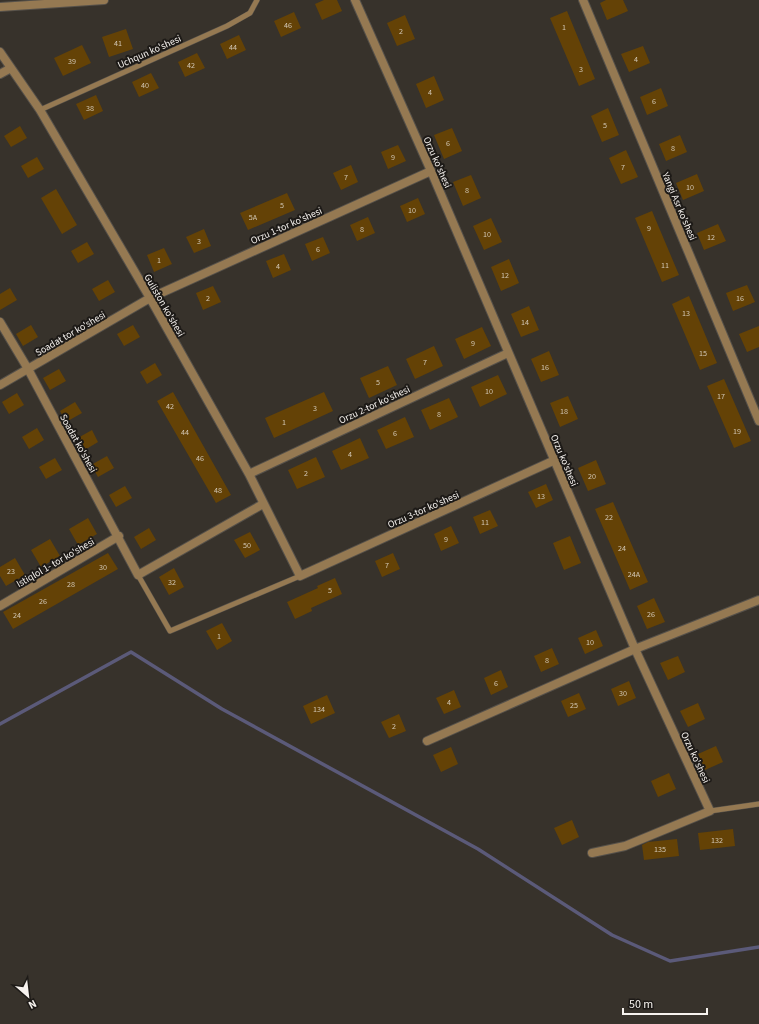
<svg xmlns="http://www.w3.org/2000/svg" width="759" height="1024" font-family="'Source Sans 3',sans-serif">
  <rect width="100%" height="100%" fill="#37322b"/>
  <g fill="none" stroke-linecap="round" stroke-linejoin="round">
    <path stroke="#5b5a79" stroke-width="3.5" d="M 0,724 L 131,652 L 222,709 L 478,849 L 612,935 L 670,961 L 759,947"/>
  </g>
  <path fill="#644206" d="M 324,0 L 337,0 L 342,11 L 322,20 L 315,4 Z
    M 606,0 L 623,0 L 628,11 L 607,20 L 600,3 Z
    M 567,11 L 595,79 L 579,86 L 550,18 Z
    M 294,12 L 301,28 L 281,37 L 274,21 Z
    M 405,15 L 415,39 L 397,46 L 387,23 Z
    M 126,29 L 133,49 L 109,57 L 102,37 Z
    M 239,35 L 246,50 L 227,59 L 220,44 Z
    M 82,45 L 91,63 L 63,76 L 54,58 Z
    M 643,46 L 650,63 L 629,72 L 621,54 Z
    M 197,53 L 205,68 L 185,77 L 178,62 Z
    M 151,73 L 159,88 L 139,97 L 132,82 Z
    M 434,76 L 444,100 L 426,108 L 416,84 Z
    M 661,88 L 668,106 L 647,115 L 640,97 Z
    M 96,95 L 103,111 L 84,120 L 76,104 Z
    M 608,108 L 619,135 L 602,142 L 591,116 Z
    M 20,126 L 27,138 L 11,147 L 4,136 Z
    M 452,128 L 462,151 L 444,159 L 434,135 Z
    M 680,135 L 687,152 L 666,161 L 659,144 Z
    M 398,145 L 406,161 L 388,169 L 381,152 Z
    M 626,150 L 638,177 L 621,184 L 609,158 Z
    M 37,157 L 44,169 L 28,178 L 21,166 Z
    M 351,165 L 358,182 L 341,190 L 333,173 Z
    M 697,174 L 704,191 L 683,200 L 676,183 Z
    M 471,175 L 481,198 L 463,206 L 453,182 Z
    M 56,189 L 77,225 L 62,234 L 41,198 Z
    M 287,193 L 295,210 L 248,230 L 240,213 Z
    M 418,198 L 425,214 L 407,222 L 400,206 Z
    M 652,211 L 679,275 L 662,282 L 635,218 Z
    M 368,217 L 375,233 L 357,241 L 350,225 Z
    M 491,218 L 502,242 L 484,250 L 473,226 Z
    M 718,224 L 726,241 L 704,250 L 697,233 Z
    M 204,229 L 211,246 L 194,253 L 186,237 Z
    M 323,237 L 330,253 L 312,261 L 305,244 Z
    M 87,242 L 94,254 L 78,263 L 71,251 Z
    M 164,248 L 172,264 L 154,272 L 147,255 Z
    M 284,254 L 291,270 L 273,278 L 266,261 Z
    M 509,259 L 519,283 L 501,291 L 491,267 Z
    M 108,280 L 115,292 L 99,301 L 92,289 Z
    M 747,285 L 755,302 L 733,311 L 726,293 Z
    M 213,286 L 221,302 L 203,310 L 196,293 Z
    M 10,288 L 17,300 L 0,310 L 0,294 Z
    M 689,296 L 717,363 L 700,370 L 672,304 Z
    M 529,306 L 539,330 L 521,337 L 511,314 Z
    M 31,325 L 38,337 L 23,346 L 16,334 Z
    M 133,325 L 140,337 L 124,346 L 117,334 Z
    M 759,326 L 759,347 L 747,352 L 739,334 Z
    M 482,327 L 491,346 L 464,359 L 455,339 Z
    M 434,346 L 443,366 L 415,379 L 406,359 Z
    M 549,351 L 559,375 L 541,382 L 531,359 Z
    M 155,363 L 162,375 L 147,384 L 140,372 Z
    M 388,366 L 397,385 L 369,398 L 360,378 Z
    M 59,369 L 66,381 L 50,390 L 43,378 Z
    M 498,375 L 507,394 L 480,407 L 471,387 Z
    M 724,379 L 751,441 L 734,448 L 707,386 Z
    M 173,392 L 231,495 L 216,503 L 157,401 Z
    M 324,392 L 333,411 L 274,438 L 265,418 Z
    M 17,393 L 24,405 L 9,414 L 2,402 Z
    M 568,396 L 578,419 L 560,427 L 550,403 Z
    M 449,398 L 458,417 L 430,430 L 421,410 Z
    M 75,402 L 82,413 L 66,422 L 60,411 Z
    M 405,417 L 414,437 L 386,449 L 377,430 Z
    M 37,428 L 44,440 L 29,449 L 22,437 Z
    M 92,430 L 98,442 L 83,451 L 76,439 Z
    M 360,438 L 369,458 L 341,470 L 332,451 Z
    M 107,456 L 114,468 L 98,477 L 91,465 Z
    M 316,457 L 325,477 L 297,489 L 288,470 Z
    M 55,458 L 62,470 L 46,479 L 39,467 Z
    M 596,460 L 606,484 L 588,491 L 578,468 Z
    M 546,484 L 553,500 L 536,508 L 528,492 Z
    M 125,486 L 132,498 L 116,507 L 109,495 Z
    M 613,502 L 648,582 L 630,590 L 595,509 Z
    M 490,510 L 498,526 L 480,534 L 473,517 Z
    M 88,518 L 97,534 L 78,545 L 69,529 Z
    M 451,526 L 459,543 L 441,551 L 434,534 Z
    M 149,528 L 156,540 L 141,549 L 134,537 Z
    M 250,532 L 260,550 L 245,558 L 234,540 Z
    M 570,536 L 581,563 L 564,570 L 553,543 Z
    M 50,539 L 60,556 L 41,567 L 31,550 Z
    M 108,553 L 118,569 L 13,629 L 3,612 Z
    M 393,553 L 400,569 L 382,577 L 375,561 Z
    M 15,558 L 25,575 L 6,586 L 0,576 L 0,567 Z
    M 174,568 L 184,587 L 169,595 L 159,577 Z
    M 335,578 L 342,594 L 311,608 L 312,611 L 295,619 L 287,602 L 318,588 L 317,586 Z
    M 654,598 L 665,622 L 647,629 L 637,606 Z
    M 222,623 L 232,641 L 217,650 L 206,631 Z
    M 596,630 L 603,646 L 585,654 L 578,638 Z
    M 552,648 L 559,664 L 541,672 L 534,656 Z
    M 678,656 L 685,672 L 668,680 L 660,663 Z
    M 501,670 L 508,687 L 491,695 L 484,678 Z
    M 629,681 L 636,698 L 618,706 L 611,689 Z
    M 454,690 L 461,707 L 444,714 L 436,698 Z
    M 579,693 L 586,709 L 568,717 L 561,701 Z
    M 327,695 L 335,713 L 311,724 L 303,706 Z
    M 698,703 L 705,719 L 688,727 L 680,711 Z
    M 399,714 L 406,731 L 389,738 L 381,722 Z
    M 716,746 L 723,762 L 705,770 L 698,754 Z
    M 451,747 L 458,764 L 441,772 L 433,755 Z
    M 669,773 L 676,789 L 658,797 L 651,781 Z
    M 572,820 L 579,837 L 562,845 L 554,828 Z
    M 733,829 L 735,846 L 700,850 L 698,833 Z
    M 677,839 L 679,856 L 644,860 L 642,845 L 648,842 Z"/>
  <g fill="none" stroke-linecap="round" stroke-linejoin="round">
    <g stroke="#56514a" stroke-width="6">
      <path id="lane" d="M 40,110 L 227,26 L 250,13 L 257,0
        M 138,575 L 170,631 L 300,576
        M 710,811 L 759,804"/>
    </g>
    <g stroke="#56514a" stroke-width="10">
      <path id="street" d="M 355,0 L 431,171 L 635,649 L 710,811 L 625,846 L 592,853
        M 583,0 L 759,421
        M 0,7 L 104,0
        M 0,52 L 40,110 L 150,298 L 249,474 L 300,576 L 555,460
        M 0,74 L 11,68
        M 0,322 L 28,369 L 138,575 L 263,504
        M 0,385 L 150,298 L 431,171
        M 249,474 L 508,353
        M 0,606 L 119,536
        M 427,741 L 635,649 L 759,600"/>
    </g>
    <use href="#lane" stroke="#957952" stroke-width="5"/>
    <use href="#street" stroke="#957952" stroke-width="8"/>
  </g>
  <g text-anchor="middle" stroke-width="4" stroke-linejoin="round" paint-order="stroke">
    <g font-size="8" fill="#d2c7b5">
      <text x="288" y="28">46</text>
      <text x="564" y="30">1</text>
      <text x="401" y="34">2</text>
      <text x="118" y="46">41</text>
      <text x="233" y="50">44</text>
      <text x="636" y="62">4</text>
      <text x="72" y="64">39</text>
      <text x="191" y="68">42</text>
      <text x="581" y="72">3</text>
      <text x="145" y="88">40</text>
      <text x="430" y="95">4</text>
      <text x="654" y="104">6</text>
      <text x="90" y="111">38</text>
      <text x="605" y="128">5</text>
      <text x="448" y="146">6</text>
      <text x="673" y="151">8</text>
      <text x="393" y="160">9</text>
      <text x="623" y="170">7</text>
      <text x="346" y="180">7</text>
      <text x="690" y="190">10</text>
      <text x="467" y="193">8</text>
      <text x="282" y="208">5</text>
      <text x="412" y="213">10</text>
      <text x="253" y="220">5A</text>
      <text x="649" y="231">9</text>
      <text x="362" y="232">8</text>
      <text x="487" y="237">10</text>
      <text x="711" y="240">12</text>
      <text x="199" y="244">3</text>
      <text x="318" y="252">6</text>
      <text x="159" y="263">1</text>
      <text x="665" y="268">11</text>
      <text x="278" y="269">4</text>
      <text x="505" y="278">12</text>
      <text x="208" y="301">2</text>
      <text x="740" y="301">16</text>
      <text x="686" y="316">13</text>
      <text x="525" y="325">14</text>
      <text x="473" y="346">9</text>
      <text x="703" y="356">15</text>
      <text x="425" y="365">7</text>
      <text x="545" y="370">16</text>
      <text x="378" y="385">5</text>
      <text x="489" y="394">10</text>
      <text x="721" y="399">17</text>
      <text x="170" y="409">42</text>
      <text x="315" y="411">3</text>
      <text x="564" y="414">18</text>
      <text x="439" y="417">8</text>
      <text x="284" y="425">1</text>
      <text x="737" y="434">19</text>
      <text x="185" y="435">44</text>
      <text x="395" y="436">6</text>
      <text x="350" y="457">4</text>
      <text x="200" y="461">46</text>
      <text x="306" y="476">2</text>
      <text x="592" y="479">20</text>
      <text x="218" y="493">48</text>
      <text x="541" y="499">13</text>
      <text x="609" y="520">22</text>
      <text x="485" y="525">11</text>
      <text x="446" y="542">9</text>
      <text x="247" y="548">50</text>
      <text x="622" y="551">24</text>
      <text x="387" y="568">7</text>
      <text x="103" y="570">30</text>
      <text x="11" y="574">23</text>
      <text x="634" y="577">24A</text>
      <text x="172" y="585">32</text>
      <text x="71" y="587">28</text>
      <text x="330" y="593">5</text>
      <text x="43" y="604">26</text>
      <text x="651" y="617">26</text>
      <text x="17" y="618">24</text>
      <text x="219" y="639">1</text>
      <text x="590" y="645">10</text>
      <text x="547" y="663">8</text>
      <text x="496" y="686">6</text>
      <text x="623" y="696">30</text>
      <text x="449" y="705">4</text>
      <text x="574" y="708">25</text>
      <text x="319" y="712">134</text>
      <text x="394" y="729">2</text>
      <text x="717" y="843">132</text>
      <text x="660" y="852">135</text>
    </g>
    <g font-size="10" fill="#f7f3ef" stroke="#1d1a17">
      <text transform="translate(149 51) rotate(-24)" y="4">Uchqun ko'shesi</text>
      <text transform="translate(438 162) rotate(66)" y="4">Orzu ko'shesi</text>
      <text transform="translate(680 206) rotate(67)" y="4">Yangi Asr ko'shesi</text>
      <text transform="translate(286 225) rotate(-24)" y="4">Orzu 1-tor ko'shesi</text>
      <text transform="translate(165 305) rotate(60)" y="4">Guliston ko'shesi</text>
      <text transform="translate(70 333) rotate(-30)" y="4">Soadat tor ko'shesi</text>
      <text transform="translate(374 404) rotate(-25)" y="4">Orzu 2-tor ko'shesi</text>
      <text transform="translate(79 443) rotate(61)" y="4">Soadat ko'shesi</text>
      <text transform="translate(565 460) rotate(67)" y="4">Orzu ko'shesi</text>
      <text transform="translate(423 509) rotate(-24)" y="4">Orzu 3-tor ko'shesi</text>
      <text transform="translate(55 562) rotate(-30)" y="4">Istiqlol 1- tor ko'shesi</text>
      <text transform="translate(696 757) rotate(65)" y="4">Orzu ko'shesi</text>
    </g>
  </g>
  <g transform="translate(28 996) rotate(152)" stroke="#1d1a17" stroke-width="3" paint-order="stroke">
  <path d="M0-3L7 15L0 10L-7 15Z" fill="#f7f3ef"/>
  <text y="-6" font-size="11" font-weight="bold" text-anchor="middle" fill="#f7f3ef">N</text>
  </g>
  <path d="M623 1008v6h84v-6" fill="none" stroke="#f7f3ef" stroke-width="2"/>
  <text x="629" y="1008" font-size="12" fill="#f7f3ef" stroke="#1d1a17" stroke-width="3" paint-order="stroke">50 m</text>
</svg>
